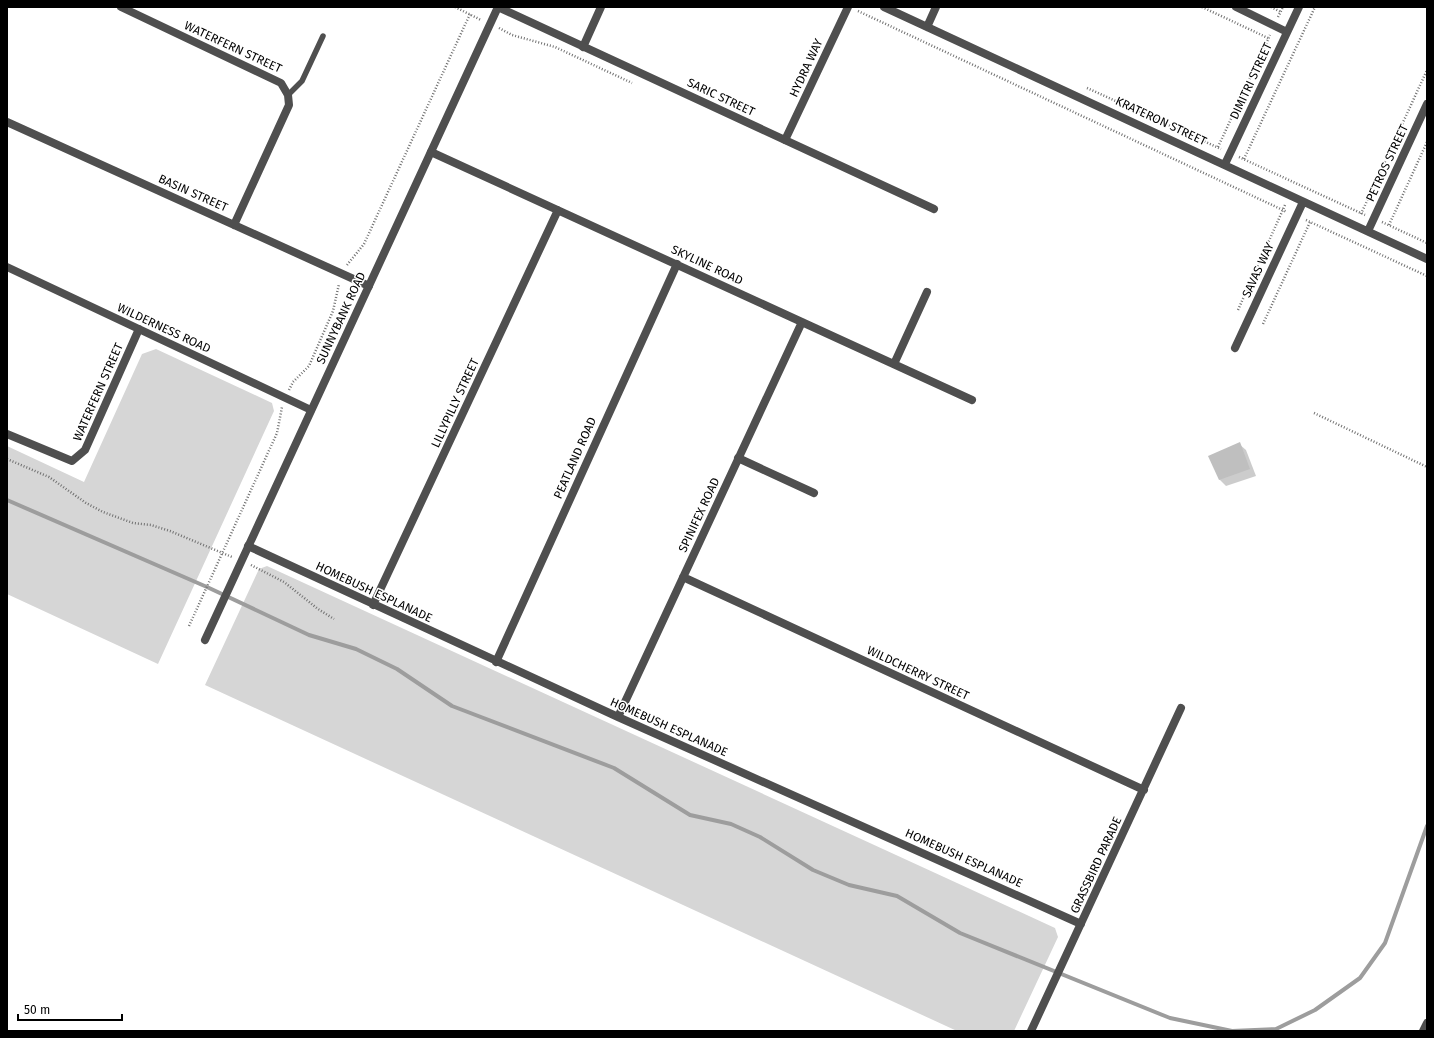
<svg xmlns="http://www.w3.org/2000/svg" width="1434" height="1038" font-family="'Fira Sans',sans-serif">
  <rect width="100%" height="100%" fill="#fff"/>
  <path fill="#d6d6d6" d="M 156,349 L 272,403 L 274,411 L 158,664 L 7,594 L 7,446 L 84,482 L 142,354 Z
    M 267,566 L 1055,928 L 1058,937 L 1014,1031 L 957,1031 L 205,685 L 259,569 Z"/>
  <path fill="#0003" d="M 1239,444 L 1246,450 L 1256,476 L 1226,486 L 1219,479 Z"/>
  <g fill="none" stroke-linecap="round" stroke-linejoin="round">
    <path stroke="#9d9d9d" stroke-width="4" d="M 7,500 L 207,587 L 309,635 L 356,649 L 397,669 L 452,706 L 614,768 L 690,815 L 731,824 L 760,837 L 813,870 L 849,885 L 897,896 L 960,933 L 1170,1018 L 1232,1031 L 1276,1029 L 1315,1010 L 1360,978 L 1385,943 L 1427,826"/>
  </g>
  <path fill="#bfbfbf" d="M 1240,442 L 1250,469 L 1219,480 L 1208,456 Z"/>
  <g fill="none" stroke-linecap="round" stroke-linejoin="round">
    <path stroke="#717171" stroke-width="2.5" stroke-dasharray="1 2" stroke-linecap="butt" d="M 455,7 L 481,20
      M 1202,7 L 1268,38
      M 1271,7 L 1281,12
      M 858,11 L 1287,212
      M 1278,17 L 1283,7
      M 499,28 L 512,35 L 555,47 L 632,83
      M 1087,88 L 1221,149
      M 1218,147 L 1270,35
      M 1239,157 L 1365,215
      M 1244,159 L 1315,7
      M 1361,214 L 1427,70
      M 1306,220 L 1427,276
      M 1382,222 L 1427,243
      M 1389,225 L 1427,142
      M 347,265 L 364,244 L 470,14
      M 1238,310 L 1285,205
      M 1263,324 L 1310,222
      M 289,390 L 293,382 L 309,366 L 333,311 L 339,284
      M 1314,413 L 1427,467
      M 7,459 L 49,477 L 86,503 L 103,512 L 133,523 L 151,525 L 170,531 L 232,557
      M 251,565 L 284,582 L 318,609 L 334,619
      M 189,626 L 277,433 L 282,407"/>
    <path stroke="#4f4f4f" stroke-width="5.5" d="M 288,95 L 302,81 L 323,36"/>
    <path stroke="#4f4f4f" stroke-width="8" d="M 121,7 L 281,83 L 288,95 L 289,105 L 234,225
      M 884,7 L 1427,259
      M 1236,7 L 1287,32
      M 927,27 L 936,7
      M 583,47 L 601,7
      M 7,122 L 369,286
      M 785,140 L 848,7
      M 431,152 L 972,400
      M 1225,164 L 1299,7
      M 1368,231 L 1427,104
      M 7,267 L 311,410
      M 1235,348 L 1303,202
      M 894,364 L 927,292
      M 7,434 L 72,461 L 85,450 L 139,329
      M 738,458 L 814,493
      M 248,546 L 618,717 L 1081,924
      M 683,577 L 1144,790
      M 373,605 L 558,210
      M 496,662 L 677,264
      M 618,717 L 802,322
      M 1031,1031 L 1181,708"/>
    <path stroke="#4f4f4f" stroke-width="8" d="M 498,7 L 934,209
      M 205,640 L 498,7
      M 1423,1031 L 1427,1023"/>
  </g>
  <g text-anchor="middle" stroke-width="3" stroke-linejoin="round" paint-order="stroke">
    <g font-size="12" fill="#000" stroke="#fff">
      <text transform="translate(233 47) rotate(25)" y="4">WATERFERN STREET</text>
      <text transform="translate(806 68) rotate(-65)" y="4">HYDRA WAY</text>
      <text transform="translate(1251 81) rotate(-65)" y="4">DIMITRI STREET</text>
      <text transform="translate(721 97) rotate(25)" y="4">SARIC STREET</text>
      <text transform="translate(1161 121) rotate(25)" y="4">KRATERON STREET</text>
      <text transform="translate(1387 163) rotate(-65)" y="4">PETROS STREET</text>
      <text transform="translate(193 193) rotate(24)" y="4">BASIN STREET</text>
      <text transform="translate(707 265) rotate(25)" y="4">SKYLINE ROAD</text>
      <text transform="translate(1258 270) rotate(-65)" y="4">SAVAS WAY</text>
      <text transform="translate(341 318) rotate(-65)" y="4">SUNNYBANK ROAD</text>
      <text transform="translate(164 328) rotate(25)" y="4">WILDERNESS ROAD</text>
      <text transform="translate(98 392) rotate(-66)" y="4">WATERFERN STREET</text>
      <text transform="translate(455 403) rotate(-65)" y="4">LILLYPILLY STREET</text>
      <text transform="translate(575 458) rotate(-66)" y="4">PEATLAND ROAD</text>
      <text transform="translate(699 515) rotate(-65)" y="4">SPINIFEX ROAD</text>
      <text transform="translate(374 592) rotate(25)" y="4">HOMEBUSH ESPLANADE</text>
      <text transform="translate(918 673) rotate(25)" y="4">WILDCHERRY STREET</text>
      <text transform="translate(669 727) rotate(24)" y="4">HOMEBUSH ESPLANADE</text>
      <text transform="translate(964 858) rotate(24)" y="4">HOMEBUSH ESPLANADE</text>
      <text transform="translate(1096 865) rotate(-65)" y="4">GRASSBIRD PARADE</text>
    </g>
  </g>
  <rect width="1434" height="1038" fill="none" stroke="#000000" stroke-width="16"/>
  <path d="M18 1014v6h104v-6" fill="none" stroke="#000000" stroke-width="2"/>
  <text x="24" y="1014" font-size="12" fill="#000000" stroke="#ffffff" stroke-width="3" paint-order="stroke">50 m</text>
</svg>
